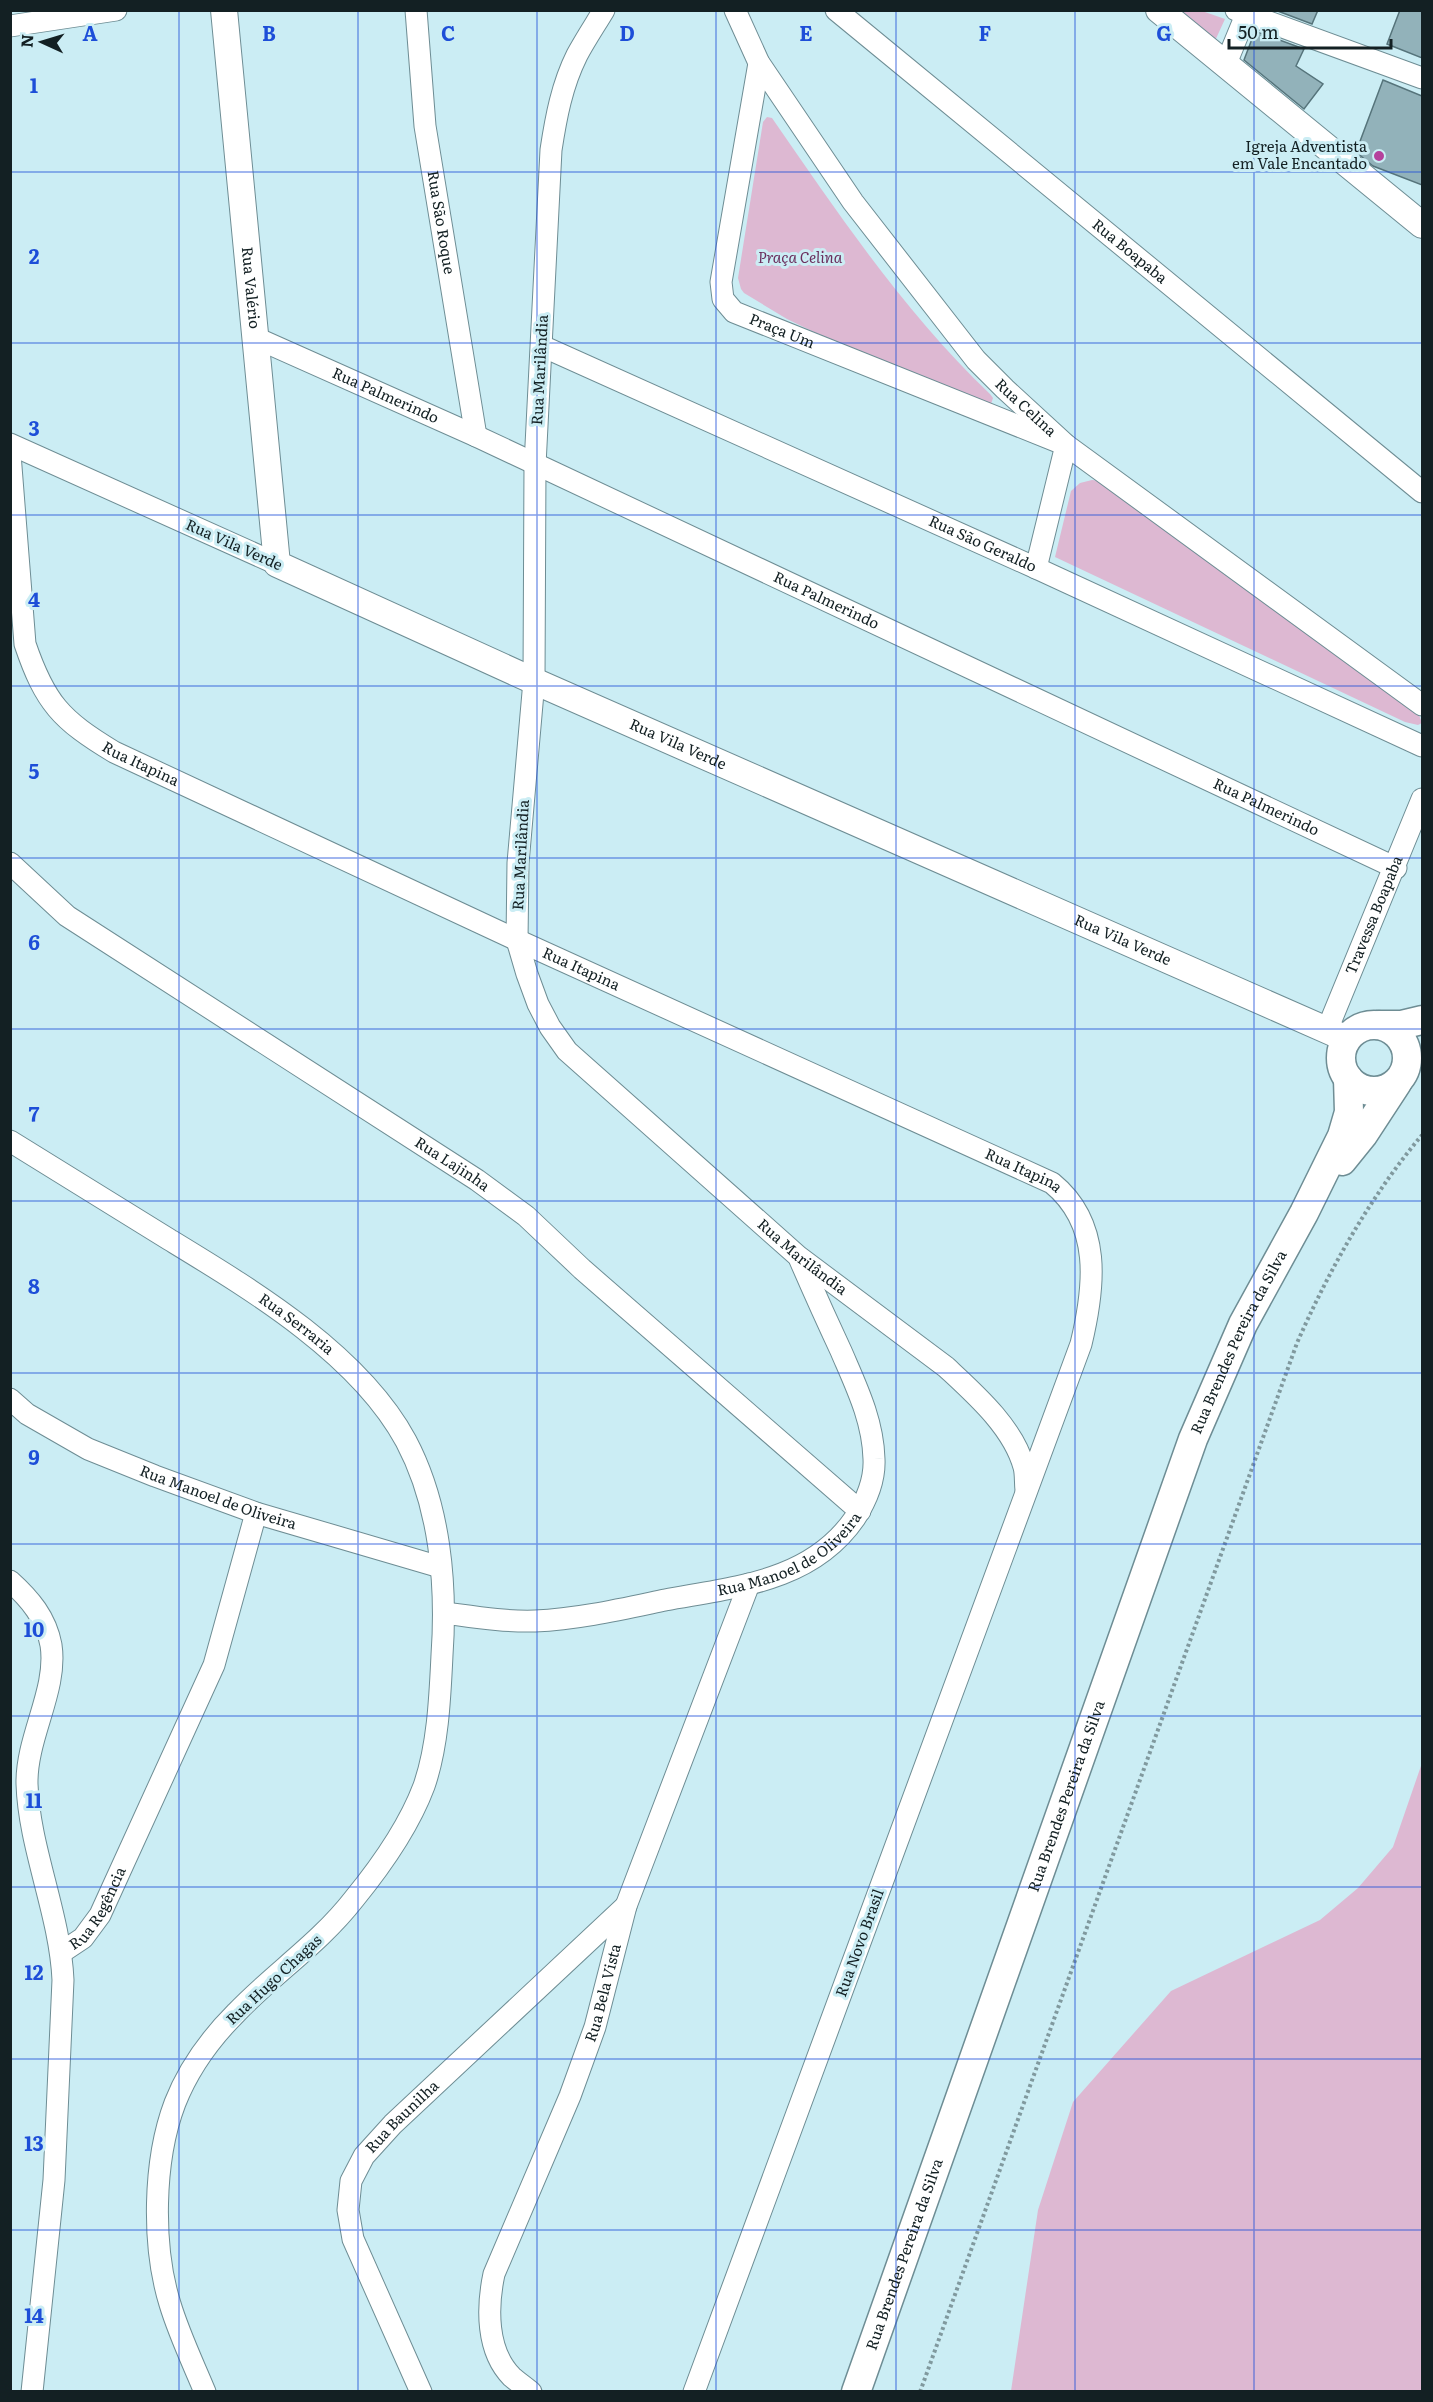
<svg xmlns="http://www.w3.org/2000/svg" width="1433" height="2402" font-family="Literata,serif">
  <rect width="100%" height="100%" fill="#cbedf4"/>
  <path fill="#ddb8d2" d="M 1175,11 L 1202,11 L 1225,19 L 1214,43 Z
    M 767,117 L 772,118 C 839,215 905,313 990,394 L 993,398 L 991,404 L 988,405 L 820,335 L 787,319 L 744,293 L 741,289 L 738,278 L 763,122 Z
    M 1092,480 L 1101,481 L 1417,710 L 1422,723 L 1418,725 L 1405,722 L 1055,557 L 1071,491 L 1080,483 Z
    M 1422,1763 L 1422,2391 L 1011,2391 L 1038,2210 L 1073,2102 L 1171,1991 L 1320,1920 L 1358,1888 L 1393,1847 Z"/>
  <path fill="#92b2ba" stroke="#56747b" stroke-width="1.5" d="M 1275,10 L 1318,10 L 1312,24 Z
    M 1400,10 L 1422,10 L 1422,58 L 1387,44 Z
    M 1255,31 L 1304,49 L 1296,66 L 1323,84 L 1304,109 L 1244,60 Z
    M 1383,80 L 1422,96 L 1422,185 L 1373,166 L 1356,152 Z"/>
  <g fill="none" stroke-linecap="round" stroke-linejoin="round">
    <g stroke="#6e8d94" stroke-width="23">
      <g id="minor">
        <path id="s1" d="M 416,10 L 425,126 L 476,436"/>
        <path id="s2" d="M 604,10 C 595,25 585,40 577,55 C 562,85 556,117 551,150 L 535,465 L 534,681 L 518,863 L 517,940 L 527,974 L 538,1004 L 550,1027 L 567,1051 L 799,1257 L 946,1367 C 975,1394 1013,1427 1024,1467 C 1026,1474 1025,1483 1026,1490"/>
        <path id="s3" d="M 735,10 L 759,63 L 853,202 L 976,360 L 1005,389 L 1066,445 L 1422,705"/>
        <path id="s4" d="M 836,10 L 1422,492"/>
        <path d="M 1236,10 L 1422,78"/>
        <path d="M 10,26 L 116,10"/>
        <path id="s5" d="M 759,63 L 721,282 L 723,299 L 734,312 L 1066,445 L 1036,568"/>
        <path d="M 1225,66 L 1248,10"/>
        <path id="s6" d="M 254,337 L 476,436 L 1396,868"/>
        <path id="s7" d="M 542,346 L 1036,568 L 1422,746"/>
        <path d="M 10,444 L 277,564"/>
        <path id="s8" d="M 10,454 L 25,644 C 45,703 61,720 114,752 L 517,940 L 1052,1183 C 1102,1224 1095,1286 1081,1344 L 694,2392"/>
        <path id="s9" d="M 10,863 L 67,916 L 477,1180 L 526,1216 L 582,1269 L 860,1511"/>
        <path id="s10" d="M 1327,1030 L 1422,799"/>
        <path id="s11" d="M 10,1141 C 64,1174 117,1207 170,1240 C 252,1290 359,1354 406,1441 C 440,1505 447,1584 442,1655 C 440,1697 438,1746 424,1786 C 409,1826 381,1866 354,1899 C 319,1944 274,1973 236,2013 C 211,2038 188,2070 175,2103 C 153,2161 152,2246 170,2304 C 179,2334 193,2363 205,2392"/>
        <path id="s12" d="M 10,1399 L 27,1414 L 88,1449 L 155,1476 L 256,1513 L 440,1567"/>
        <path d="M 10,1581 C 30,1599 46,1618 51,1645 C 58,1690 26,1737 27,1784 C 29,1848 60,1914 63,1980 L 54,2180 L 32,2392"/>
        <path id="s13" d="M 445,1613 C 475,1617 505,1622 535,1621 C 579,1619 622,1609 665,1600 C 735,1587 811,1582 855,1518 C 866,1501 875,1479 874,1459 C 873,1420 856,1386 841,1351 C 827,1321 813,1290 800,1260"/>
        <path id="s14" d="M 62,1952 L 83,1938 L 100,1915 L 214,1665 L 256,1513"/>
        <path id="s15" d="M 421,2392 L 353,2239 L 348,2210 L 351,2181 L 364,2156 L 393,2124 L 626,1906"/>
        <path id="s16" d="M 531,2392 C 525,2387 518,2382 512,2377 C 486,2351 487,2307 494,2274 L 570,2096 L 595,2027 L 626,1906 L 749,1584"/>
      </g>
    </g>
    <g stroke="#6e8d94" stroke-width="28">
      <g id="tertiary">
        <path id="s17" d="M 224,10 L 277,564 L 534,681 L 1347,1039"/>
        <path d="M 1159,10 L 1422,225"/>
      </g>
    </g>
    <g stroke="#6e8d94" stroke-width="31">
      <g id="secondary">
        <path d="M 1379,1025 L 1401,1025 L 1422,1020"/>
        <circle cx="1374" cy="1058" r="33"/>
        <path d="M 1342,1161 L 1363,1135 L 1397,1083"/>
        <path id="s18" d="M 856,2392 L 1193,1439 L 1243,1324 L 1304,1213 L 1342,1136 L 1349,1112 L 1348,1078"/>
      </g>
    </g>
    <path stroke="#80999e" stroke-width="4" stroke-dasharray="3 3" stroke-linecap="butt" d="M 920,2392 L 1297,1343 C 1330,1268 1370,1197 1422,1135"/>
    <use href="#minor" stroke="#fff" stroke-width="21"/>
    <use href="#tertiary" stroke="#fff" stroke-width="26"/>
    <use href="#secondary" stroke="#fff" stroke-width="28"/>
  </g>
  <path fill="none" stroke="#1d4ed8" stroke-width="1.5" stroke-opacity="0.55" d="M 179,10 L 179,2392M 358,10 L 358,2392M 537,10 L 537,2392M 716,10 L 716,2392M 896,10 L 896,2392M 1075,10 L 1075,2392M 1254,10 L 1254,2392M 10,172 L 1422,172M 10,343 L 1422,343M 10,515 L 1422,515M 10,686 L 1422,686M 10,858 L 1422,858M 10,1029 L 1422,1029M 10,1201 L 1422,1201M 10,1373 L 1422,1373M 10,1544 L 1422,1544M 10,1716 L 1422,1716M 10,1887 L 1422,1887M 10,2059 L 1422,2059M 10,2230 L 1422,2230"/>
  <circle fill="#b5429c" stroke="#cbedf4" stroke-width="2" cx="1379" cy="156" r="6"/>
  <g text-anchor="middle" stroke-width="6" stroke-linejoin="round" paint-order="stroke">
    <g font-size="15" fill="#132023" stroke="#cbedf4" text-anchor="end">
      <text x="1367" y="152">Igreja Adventista<tspan x="1367" dy="17">em Vale Encantado</tspan></text>
    </g>
    <g font-size="15" fill="#132023" stroke="#cbedf4">
      <text dy="5" stroke="none"><textPath href="#s1" startOffset="214">Rua São Roque</textPath></text>
      <text dy="5" stroke="none"><textPath href="#s4" startOffset="380">Rua Boapaba</textPath></text>
      <text dy="5" stroke="none"><textPath href="#s17" startOffset="279">Rua Valério</textPath></text>
      <text dy="5" stroke="none"><textPath href="#s5" startOffset="308">Praça Um</textPath></text>
      <text transform="translate(540 370) rotate(-87)" y="5">Rua Marilândia</text>
      <text dy="5" stroke="none"><textPath href="#s6" startOffset="144">Rua Palmerindo</textPath></text>
      <text dy="5" stroke="none"><textPath href="#s3" startOffset="495">Rua Celina</textPath></text>
      <text dy="5" stroke="none"><textPath href="#s7" startOffset="483">Rua São Geraldo</textPath></text>
      <text transform="translate(234 545) rotate(24)" y="5">Rua Vila Verde</text>
      <text dy="5" stroke="none"><textPath href="#s6" startOffset="630">Rua Palmerindo</textPath></text>
      <text dy="5" stroke="none"><textPath href="#s17" startOffset="996">Rua Vila Verde</textPath></text>
      <text dy="5" stroke="none"><textPath href="#s8" startOffset="364">Rua Itapina</textPath></text>
      <text dy="5" stroke="none"><textPath href="#s6" startOffset="1116">Rua Palmerindo</textPath></text>
      <text transform="translate(521 855) rotate(-87)" y="5">Rua Marilândia</text>
      <text dy="5" stroke="none"><textPath href="#s10" startOffset="124">Travessa Boapaba</textPath></text>
      <text dy="5" stroke="none"><textPath href="#s17" startOffset="1482">Rua Vila Verde</textPath></text>
      <text dy="5" stroke="none"><textPath href="#s8" startOffset="850">Rua Itapina</textPath></text>
      <text dy="5" stroke="none"><textPath href="#s9" startOffset="536">Rua Lajinha</textPath></text>
      <text dy="5" stroke="none"><textPath href="#s8" startOffset="1336">Rua Itapina</textPath></text>
      <text dy="5" stroke="none"><textPath href="#s2" startOffset="1378">Rua Marilândia</textPath></text>
      <text dy="5" stroke="none"><textPath href="#s11" startOffset="340">Rua Serraria</textPath></text>
      <text dy="5" stroke="none"><textPath href="#s18" startOffset="1118">Rua Brendes Pereira da Silva</textPath></text>
      <text dy="5" stroke="none"><textPath href="#s12" startOffset="232">Rua Manoel de Oliveira</textPath></text>
      <text dy="5" stroke="none"><textPath href="#s13" startOffset="358">Rua Manoel de Oliveira</textPath></text>
      <text dy="5" stroke="none"><textPath href="#s18" startOffset="632">Rua Brendes Pereira da Silva</textPath></text>
      <text dy="5" stroke="none"><textPath href="#s14" startOffset="58">Rua Regência</textPath></text>
      <text transform="translate(860 1943) rotate(-70)" y="5">Rua Novo Brasil</text>
      <text transform="translate(274 1980) rotate(-43)" y="5">Rua Hugo Chagas</text>
      <text dy="5" stroke="none"><textPath href="#s16" startOffset="435">Rua Bela Vista</textPath></text>
      <text dy="5" stroke="none"><textPath href="#s15" startOffset="309">Rua Baunilha</textPath></text>
      <text dy="5" stroke="none"><textPath href="#s18" startOffset="146">Rua Brendes Pereira da Silva</textPath></text>
    </g>
    <g font-size="15" font-style="italic" fill="#6a2d5c" stroke="#cbedf4">
      <text x="800" y="263">Praça Celina</text>
    </g>
  </g>
  <g font-size="20" text-anchor="middle" font-weight="bold" fill="#1d4ed8" stroke="#cbedf4" stroke-width="6" stroke-linejoin="round" paint-order="stroke">
    <text x="90" y="41">A</text>
    <text x="269" y="41">B</text>
    <text x="448" y="41">C</text>
    <text x="627" y="41">D</text>
    <text x="806" y="41">E</text>
    <text x="985" y="41">F</text>
    <text x="1164" y="41">G</text>
    <text x="34" y="93">1</text>
    <text x="34" y="264">2</text>
    <text x="34" y="436">3</text>
    <text x="34" y="607">4</text>
    <text x="34" y="779">5</text>
    <text x="34" y="950">6</text>
    <text x="34" y="1122">7</text>
    <text x="34" y="1294">8</text>
    <text x="34" y="1465">9</text>
    <text x="34" y="1637">10</text>
    <text x="34" y="1808">11</text>
    <text x="34" y="1980">12</text>
    <text x="34" y="2151">13</text>
    <text x="34" y="2323">14</text>
  </g>
  <rect width="1433" height="2402" fill="none" stroke="#132023" stroke-width="24"/>
  <g transform="translate(42 42) rotate(274)" stroke="#cbedf4" stroke-width="4.5" paint-order="stroke">
  <path d="M0-4.5L10 22L0 15L-10 22Z" fill="#132023"/>
  <text y="-9" font-size="16" font-weight="bold" text-anchor="middle" fill="#132023">N</text>
  </g>
  <path d="M1229 39v9h162v-9" fill="none" stroke="#132023" stroke-width="3"/>
  <text x="1238" y="39" font-size="18" fill="#132023" stroke="#cbedf4" stroke-width="4.5" paint-order="stroke">50 m</text>
</svg>
